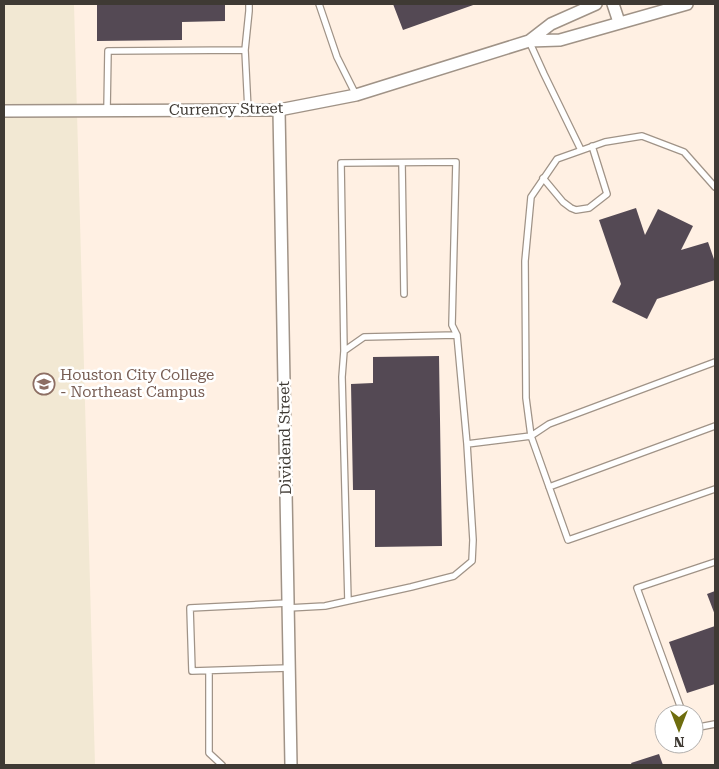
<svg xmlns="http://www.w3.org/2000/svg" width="719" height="769" font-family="'Roboto Serif',serif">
  <rect width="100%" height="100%" fill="#fff0e3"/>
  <path fill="#f2e8d3" d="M 4,4 L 74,4 L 95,765 L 4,765 Z"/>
  <path fill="#544954" d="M 97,4 L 225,4 L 225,21 L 182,22 L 182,40 L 97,41 Z
    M 393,4 L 476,4 L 403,30 Z
    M 636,208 L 645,235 L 658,209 L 693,226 L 681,250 L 708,242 L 715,262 L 715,280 L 657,299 L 647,319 L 612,302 L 621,284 L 599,220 Z
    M 439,356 L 442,546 L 375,547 L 375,490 L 353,490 L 351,384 L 373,383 L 373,357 Z
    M 715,591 L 715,615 L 707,594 Z
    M 715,626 L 715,684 L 687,693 L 669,642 Z
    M 659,754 L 663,765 L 632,765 L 631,763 Z"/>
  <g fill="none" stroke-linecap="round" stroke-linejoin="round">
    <g stroke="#a09387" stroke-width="8">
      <path id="service" d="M 319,4 L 337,57 L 356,95
        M 529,41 L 544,74 L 581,150
        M 245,50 L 249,11 L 249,4
        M 107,110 L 108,51 L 245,50 L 248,110
        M 402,163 L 404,294
        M 543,178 L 563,202 L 571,208 L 576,210 L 589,208 L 607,194 L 592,146
        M 344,351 L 341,163 L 456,162 L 452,325 L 457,335
        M 715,362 L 549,424 L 531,436 L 568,540 L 715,489
        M 549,487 L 715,426
        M 348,601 L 342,377 L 344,351 L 364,337 L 457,335 L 467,444
        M 288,603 L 190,608 L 192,671 L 289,668
        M 288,608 L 325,606 L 411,587 L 454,576 L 472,561 L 473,540 L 467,444 L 531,436 L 526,398 L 525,261 L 531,197 L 557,159 L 605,142 L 642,136 L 684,152 L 715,187
        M 209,671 L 209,753 L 222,765
        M 683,714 L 637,588 L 715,562
        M 694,728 L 715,724"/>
    </g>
    <g stroke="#a09387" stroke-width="14">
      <path id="minor" d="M 613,4 L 619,22
        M 529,41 L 551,24 L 596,4
        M 279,110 L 291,765
        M 4,111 L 279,110 L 356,95 L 529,41 L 560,40 L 687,4"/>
    </g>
    <use href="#service" stroke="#fff" stroke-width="5.5"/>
    <use href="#minor" stroke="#fff" stroke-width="11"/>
  </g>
  <defs>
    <g id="university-ring" transform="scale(1.125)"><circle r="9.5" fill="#fff" stroke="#8d6e63" stroke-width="1.5"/><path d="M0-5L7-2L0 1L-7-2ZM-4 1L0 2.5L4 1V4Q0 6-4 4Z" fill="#8d6e63"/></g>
  </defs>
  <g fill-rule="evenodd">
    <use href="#university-ring" x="44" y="384"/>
  </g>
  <g text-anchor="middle" stroke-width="5" stroke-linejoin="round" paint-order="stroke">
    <g font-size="15" fill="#3f3a34" stroke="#fff">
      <text transform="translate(226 109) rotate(-1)" y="5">Currency Street</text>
      <text transform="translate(285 438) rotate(-91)" y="5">Dividend Street</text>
    </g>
    <g font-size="15" fill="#785e54" stroke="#fff" text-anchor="start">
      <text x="60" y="380">Houston City College<tspan x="60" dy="17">- Northeast Campus</tspan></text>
    </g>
  </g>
  <rect width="719" height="769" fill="none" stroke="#3f3a34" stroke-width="10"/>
  <g transform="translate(679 729) rotate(180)"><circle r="24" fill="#ffffff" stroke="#b2b0ae"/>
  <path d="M0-4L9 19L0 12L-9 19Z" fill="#6e6d0e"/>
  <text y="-8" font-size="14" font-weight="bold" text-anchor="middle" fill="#3f3a34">N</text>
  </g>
</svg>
